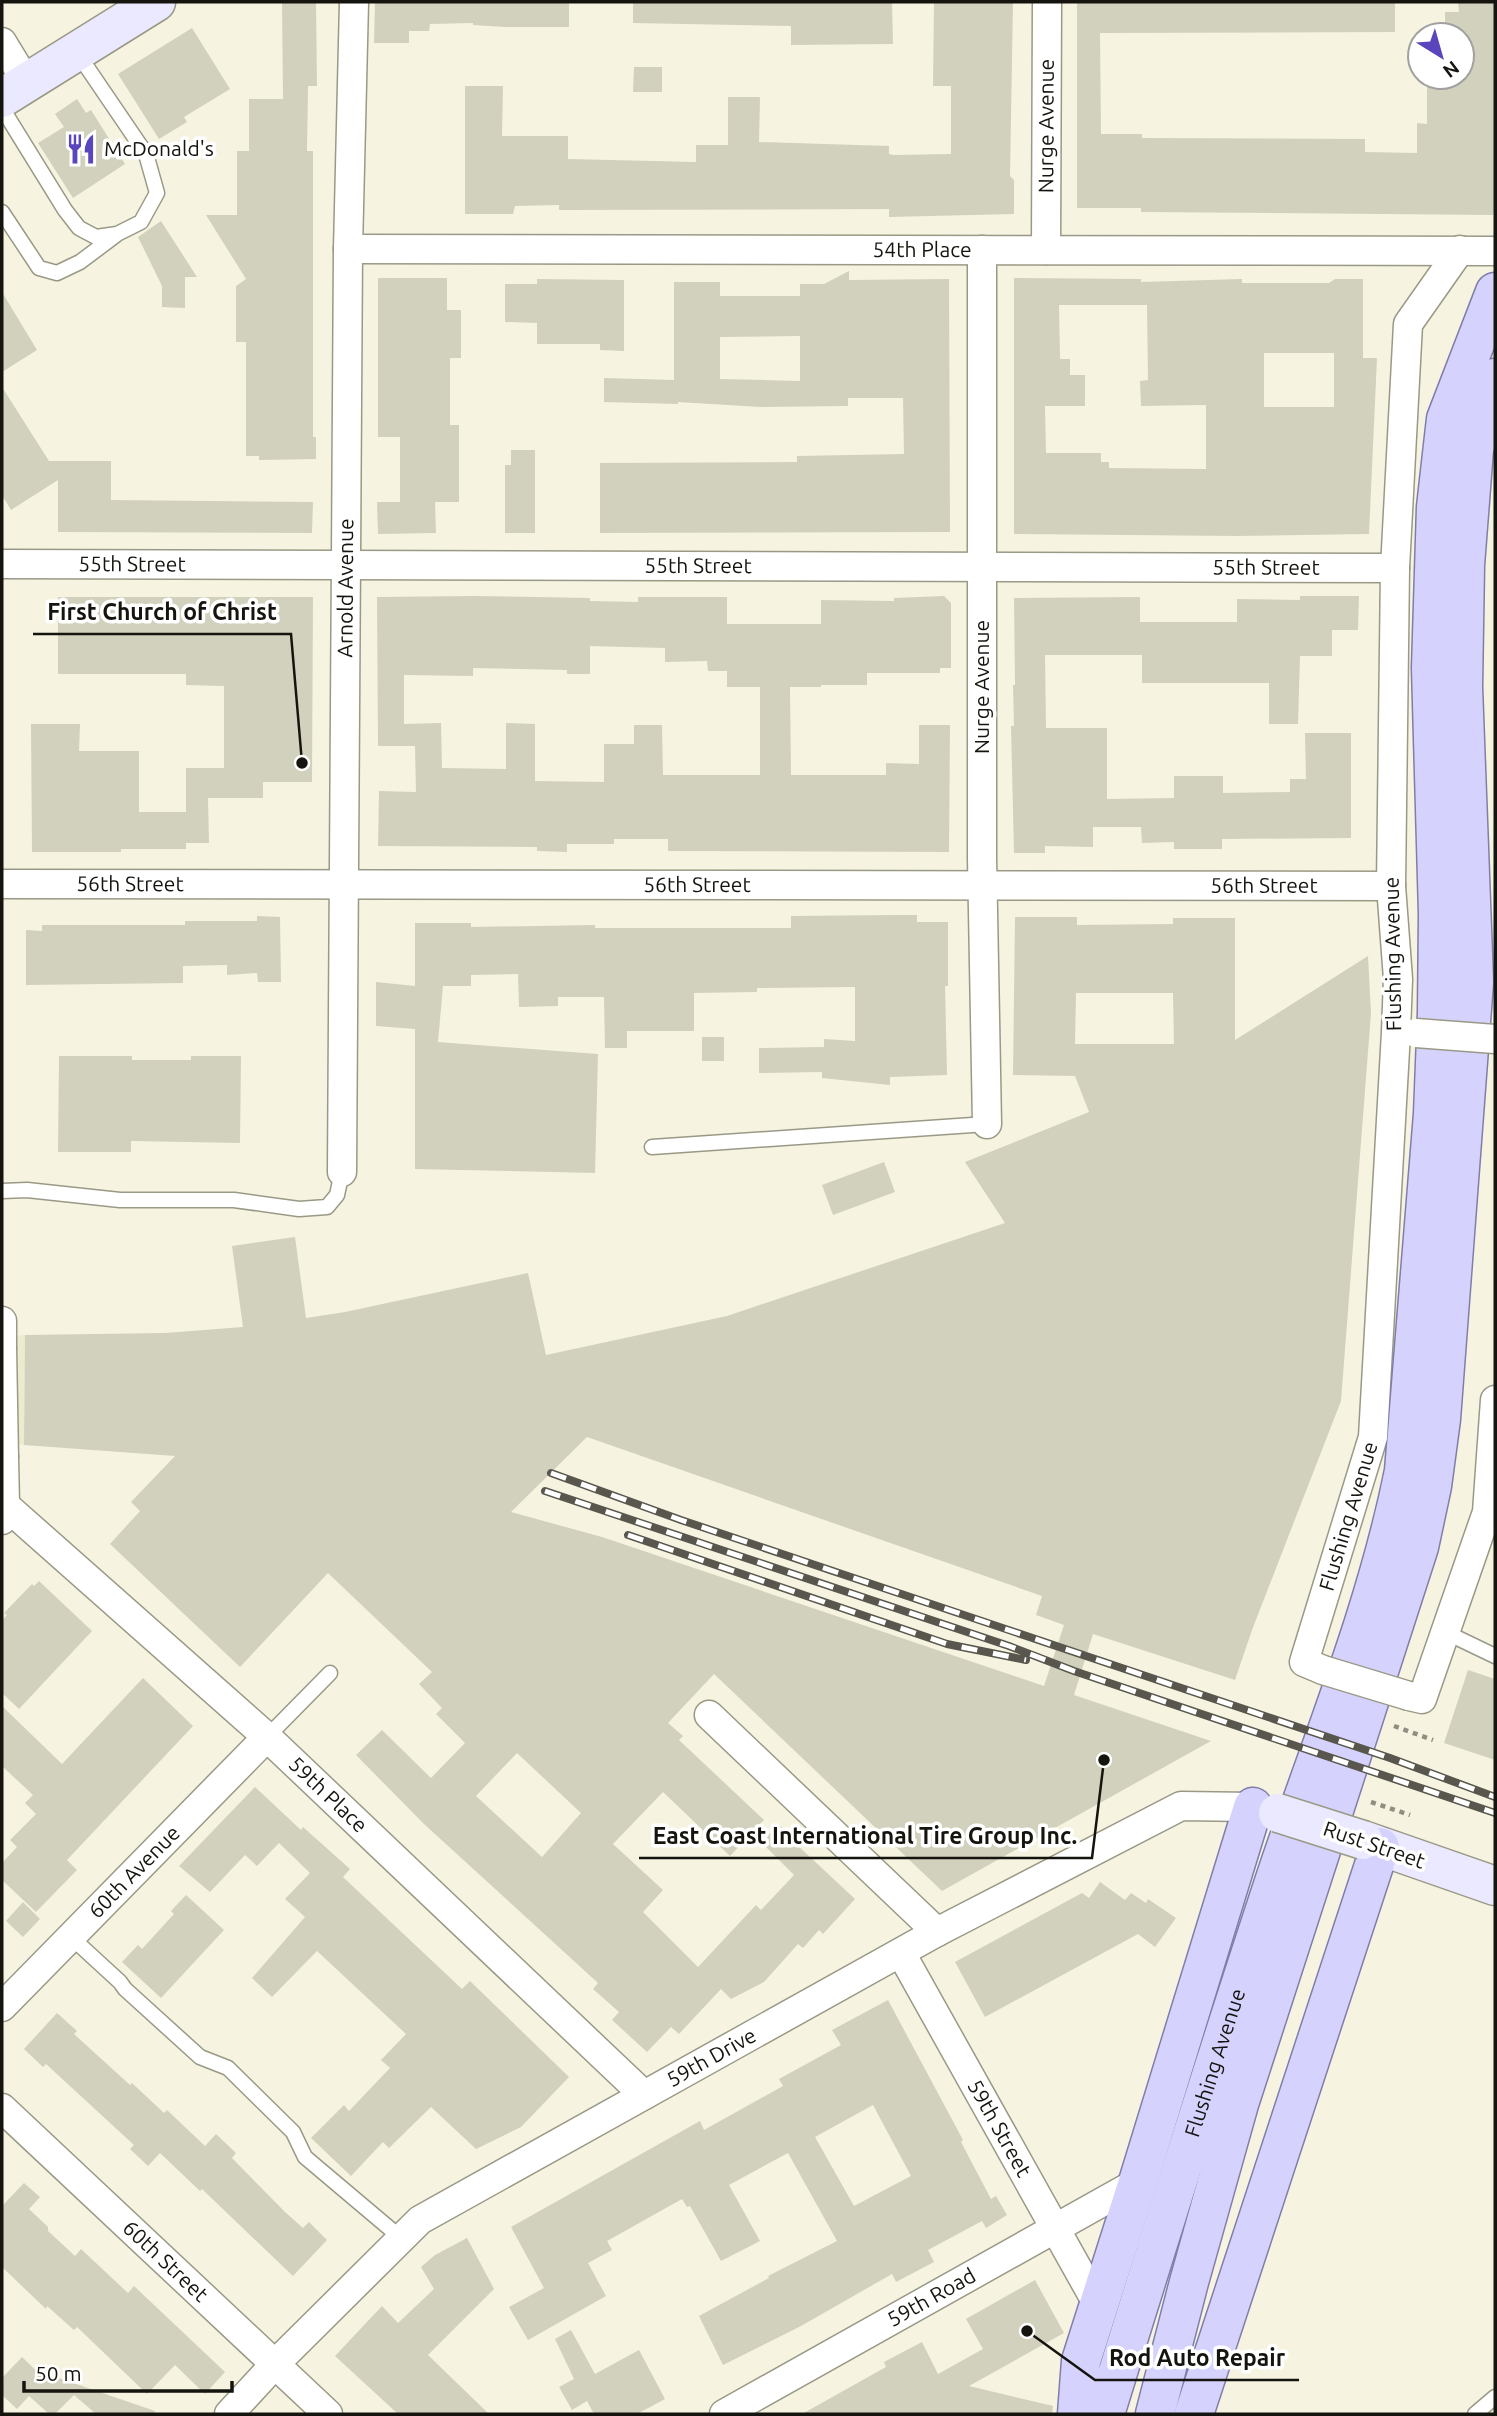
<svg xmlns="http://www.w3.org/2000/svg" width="1497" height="2416" font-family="Ubuntu,sans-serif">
  <rect width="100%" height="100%" fill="#f6f4e0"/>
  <path fill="#edebcf" d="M 25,1335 L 24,1445 L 2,1441 L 2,1336 Z"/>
  <path fill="#d2d1bd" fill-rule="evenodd" d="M 282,2 L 316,2 L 317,86 L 308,86 L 307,151 L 313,151 L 313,437 L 316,437 L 316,459 L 259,460 L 259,456 L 246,456 L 246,342 L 236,342 L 236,286 L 246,279 L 206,215 L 237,215 L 237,151 L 249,151 L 249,99 L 283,99 Z
    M 375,2 L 569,2 L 569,27 L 505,27 L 473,25 L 473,23 L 430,24 L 429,31 L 409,31 L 409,43 L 374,43 Z
    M 633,2 L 892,2 L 893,44 L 791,45 L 791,26 L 633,23 Z
    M 934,2 L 1013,2 L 1010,176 L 1014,180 L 1014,214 L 889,217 L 889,209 L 559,210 L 559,205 L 515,206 L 513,214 L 465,214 L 465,86 L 503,86 L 502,136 L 568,136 L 568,159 L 696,162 L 696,145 L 728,145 L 728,97 L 760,97 L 759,142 L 889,146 L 889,154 L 894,155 L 951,154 L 951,86 L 933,86 Z
    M 1077,2 L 1395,2 L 1395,32 L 1100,33 L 1101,134 L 1142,134 L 1142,138 L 1365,139 L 1365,152 L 1417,153 L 1417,123 L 1427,124 L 1427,82 L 1436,82 L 1436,77 L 1462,77 L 1462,35 L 1445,35 L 1445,12 L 1459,12 L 1458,2 L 1495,2 L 1495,203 L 1493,215 L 1141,212 L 1141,208 L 1077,208 Z
    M 192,28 L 230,89 L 184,117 L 187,122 L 159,139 L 118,74 Z
    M 634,67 L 662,67 L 662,92 L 633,92 Z
    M 77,99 L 86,113 L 91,110 L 125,164 L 73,198 L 38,143 L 64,127 L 55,114 Z
    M 161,221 L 197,277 L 185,277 L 185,308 L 162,307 L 162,286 L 138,237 Z
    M 849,271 L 849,280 L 949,279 L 950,532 L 600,533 L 600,463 L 797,462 L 797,456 L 904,454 L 903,398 L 848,398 L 848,406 L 760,407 L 678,402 L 678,404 L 604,402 L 604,378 L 674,380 L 674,282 L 720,282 L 720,296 L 800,296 L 800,284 L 824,284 ZM 800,336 L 800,381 L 720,379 L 720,337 Z
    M 378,278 L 447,278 L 447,310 L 461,310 L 461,358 L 450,358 L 450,425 L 459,425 L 459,502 L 435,502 L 436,533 L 378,534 L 377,502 L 400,502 L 400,437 L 378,437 Z
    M 1014,278 L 1141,279 L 1141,282 L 1242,279 L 1242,283 L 1329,283 L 1335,279 L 1363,279 L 1363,358 L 1377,358 L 1369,534 L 1237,536 L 1014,534 ZM 1059,305 L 1147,305 L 1148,380 L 1140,381 L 1141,406 L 1206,405 L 1206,469 L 1109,468 L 1109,462 L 1101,462 L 1101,453 L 1046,453 L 1045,406 L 1085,406 L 1085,375 L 1070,375 L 1070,359 L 1060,359 ZM 1264,353 L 1334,353 L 1334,407 L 1264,407 Z
    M 537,279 L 624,280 L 624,351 L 600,350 L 600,344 L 537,344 L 537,323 L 505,322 L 505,284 L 537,284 Z
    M 2,292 L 37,350 L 2,372 Z
    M 2,387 L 49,461 L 111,461 L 111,500 L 313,502 L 312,533 L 58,532 L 58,480 L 11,510 L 2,495 Z
    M 511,450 L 535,450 L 535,533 L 505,533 L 505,465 L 511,465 Z
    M 474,596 L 590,598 L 590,601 L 638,602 L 638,597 L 727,597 L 727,624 L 821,624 L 821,600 L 894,601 L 894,598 L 944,596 L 951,603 L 951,668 L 940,668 L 940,673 L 867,673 L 867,685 L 821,685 L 821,687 L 790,687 L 791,775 L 886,775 L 886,763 L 919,764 L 919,725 L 950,725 L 949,852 L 668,851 L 668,839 L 614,839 L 614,844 L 567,844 L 567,852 L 537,851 L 537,847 L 378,846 L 379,791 L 416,792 L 415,746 L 378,746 L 377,597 ZM 590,646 L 665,648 L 665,662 L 707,661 L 708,671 L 727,671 L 727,687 L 760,687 L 760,775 L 663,775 L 662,725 L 634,725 L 634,744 L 604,744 L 604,782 L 535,781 L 535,724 L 506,723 L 506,769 L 442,768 L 441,723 L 404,724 L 404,675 L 473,676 L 473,668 L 567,670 L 567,674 L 590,674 Z
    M 1300,596 L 1359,596 L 1358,630 L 1332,630 L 1332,656 L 1300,656 L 1298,724 L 1269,724 L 1269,683 L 1142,683 L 1142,655 L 1045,655 L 1046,728 L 1107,728 L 1107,799 L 1174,798 L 1174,776 L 1223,776 L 1223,793 L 1290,792 L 1290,779 L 1306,779 L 1305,733 L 1351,733 L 1351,838 L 1222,839 L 1222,849 L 1174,849 L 1174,842 L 1142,843 L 1141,827 L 1093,827 L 1093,847 L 1045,846 L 1045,853 L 1014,853 L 1011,726 L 1014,726 L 1013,685 L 1015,685 L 1014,598 L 1140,597 L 1140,622 L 1237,622 L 1237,599 L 1300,600 Z
    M 58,597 L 313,597 L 312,782 L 263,782 L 263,798 L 208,798 L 209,843 L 186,843 L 186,849 L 121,849 L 121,852 L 32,852 L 31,724 L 80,724 L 79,751 L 139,751 L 139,812 L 186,812 L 186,768 L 224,768 L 224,686 L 186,685 L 186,674 L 58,674 Z
    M 894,915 L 917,915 L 917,922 L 948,922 L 948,986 L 945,986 L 947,1075 L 890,1077 L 890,1085 L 822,1078 L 822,1072 L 759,1073 L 759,1048 L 824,1047 L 824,1039 L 855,1041 L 855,987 L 757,988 L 757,992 L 694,993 L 694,1031 L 627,1031 L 627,1048 L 605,1048 L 604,997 L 558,997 L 558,1006 L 519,1007 L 518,974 L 471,975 L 471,986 L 443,986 L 438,1042 L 598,1054 L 595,1173 L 415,1169 L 415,1029 L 376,1026 L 376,982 L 415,986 L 415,923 L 471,923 L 471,927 L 595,925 L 595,928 L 791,928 L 791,916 Z
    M 257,916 L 280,917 L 281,982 L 258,982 L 257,973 L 227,975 L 227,965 L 183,966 L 183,983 L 26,985 L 26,930 L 42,931 L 42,925 L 185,925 L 185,921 L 257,921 Z
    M 1015,917 L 1077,917 L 1077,925 L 1173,924 L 1173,918 L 1235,918 L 1235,1040 L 1368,956 L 1371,1013 L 1341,1401 L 1252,1630 L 1235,1680 L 1093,1634 L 1074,1695 L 1211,1741 L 942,1891 L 714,1674 L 668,1723 L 683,1736 L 679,1740 L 764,1820 L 730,1856 L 663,1792 L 613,1844 L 663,1890 L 643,1912 L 698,1967 L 756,1905 L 761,1910 L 794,1875 L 761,1842 L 779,1824 L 794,1842 L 855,1899 L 823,1934 L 819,1930 L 803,1948 L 798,1944 L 764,1982 L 731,1999 L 721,1989 L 679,2034 L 671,2027 L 647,2052 L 612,2020 L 619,2012 L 593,1989 L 598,1983 L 424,1824 L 356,1755 L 382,1730 L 431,1778 L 465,1743 L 436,1714 L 442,1708 L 419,1684 L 432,1672 L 328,1573 L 240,1667 L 110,1544 L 140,1511 L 131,1502 L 175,1456 L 24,1445 L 25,1335 L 165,1333 L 243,1327 L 232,1246 L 295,1237 L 306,1318 L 345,1312 L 528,1273 L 546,1355 L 727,1316 L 1005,1223 L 965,1162 L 1089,1112 L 1075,1076 L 1013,1075 ZM 1076,993 L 1173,993 L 1174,1044 L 1075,1044 ZM 587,1437 L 1042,1596 L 1036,1615 L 1064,1625 L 1044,1686 L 602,1537 L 511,1512 ZM 517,1753 L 581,1813 L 542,1857 L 476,1796 Z
    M 702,1037 L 724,1037 L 724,1061 L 702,1061 Z
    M 59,1056 L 132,1056 L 132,1060 L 191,1060 L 191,1056 L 241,1056 L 240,1143 L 131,1141 L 131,1152 L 58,1152 Z
    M 884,1162 L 895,1192 L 833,1215 L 822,1185 Z
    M 39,1581 L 92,1631 L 19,1709 L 2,1693 L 2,1620 L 7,1615 L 4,1613 L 32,1584 L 34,1586 Z
    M 1468,1670 L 1495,1679 L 1495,1760 L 1444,1743 Z
    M 143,1678 L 193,1726 L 67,1860 L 77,1870 L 36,1912 L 2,1880 L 2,1863 L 17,1847 L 10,1840 L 36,1814 L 25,1803 L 33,1795 L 2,1766 L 2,1706 L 62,1764 Z
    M 255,1787 L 301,1830 L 303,1827 L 350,1869 L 343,1877 L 462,1989 L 470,1981 L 569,2077 L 521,2127 L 476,2149 L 431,2107 L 389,2148 L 383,2142 L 351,2176 L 311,2138 L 344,2105 L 349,2111 L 390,2068 L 381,2060 L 406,2034 L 317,1951 L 272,1997 L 252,1978 L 305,1917 L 285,1899 L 310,1873 L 279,1843 L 257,1866 L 245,1855 L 210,1892 L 179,1866 Z
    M 1100,1882 L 1125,1900 L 1131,1893 L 1146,1903 L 1148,1899 L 1176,1918 L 1155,1947 L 1138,1934 L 985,2017 L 955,1962 L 1082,1893 L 1089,1898 Z
    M 186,1895 L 224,1930 L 161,1998 L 122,1962 L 138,1945 L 142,1949 L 174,1914 L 171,1911 Z
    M 23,1902 L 40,1919 L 23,1937 L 6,1921 Z
    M 888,2000 L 963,2140 L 961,2142 L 991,2199 L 996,2196 L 1007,2215 L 986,2228 L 982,2221 L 928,2250 L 934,2262 L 896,2282 L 892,2274 L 801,2326 L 723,2365 L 699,2316 L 769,2278 L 768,2276 L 837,2241 L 788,2153 L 729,2185 L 760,2241 L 721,2261 L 690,2206 L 687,2207 L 682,2199 L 607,2241 L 612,2250 L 588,2263 L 606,2296 L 528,2340 L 509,2307 L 544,2288 L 511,2227 L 700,2121 L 704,2130 L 783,2086 L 779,2079 L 841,2045 L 832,2030 ZM 873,2105 L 911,2176 L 854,2206 L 815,2137 Z
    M 57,2013 L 77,2031 L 74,2034 L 130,2085 L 132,2083 L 164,2113 L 167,2110 L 205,2146 L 216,2134 L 236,2153 L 232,2158 L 285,2212 L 303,2228 L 309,2222 L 327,2240 L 293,2276 L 202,2189 L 200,2191 L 160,2153 L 148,2166 L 130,2149 L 134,2145 L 46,2064 L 43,2067 L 24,2049 Z
    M 24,2183 L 40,2197 L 29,2209 L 48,2227 L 48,2231 L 75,2256 L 81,2249 L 128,2293 L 134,2286 L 225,2372 L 205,2394 L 175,2365 L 147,2394 L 77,2327 L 74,2330 L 47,2306 L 46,2309 L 2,2267 L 2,2206 Z
    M 467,2238 L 494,2289 L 428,2355 L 489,2414 L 398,2414 L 335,2356 L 382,2306 L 398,2323 L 434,2289 L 421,2267 L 435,2255 Z
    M 1035,2280 L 1064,2333 L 969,2386 L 1053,2406 L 1052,2414 L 802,2414 L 886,2367 L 884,2362 L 922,2342 L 938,2374 L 983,2349 L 966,2319 Z
    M 571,2330 L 595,2374 L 639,2350 L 665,2399 L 637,2414 L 594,2414 L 587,2401 L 572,2410 L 559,2387 L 574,2379 L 555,2339 Z
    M 22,2357 L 48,2382 L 53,2376 L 155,2411 L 154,2414 L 96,2414 L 74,2395 L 55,2414 L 49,2414 L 29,2396 L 17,2409 L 2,2395 L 2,2378 Z"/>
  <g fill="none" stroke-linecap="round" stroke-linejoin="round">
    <g stroke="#9a9986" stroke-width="17">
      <path id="lane" d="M 2,108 L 65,210 L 79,228 L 96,237 L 117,234 L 141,222 L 157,193 L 146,154 L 78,54
        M 2,212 L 39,268 L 57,273 L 80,262 L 116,235
        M 652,1147 L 987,1124
        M 2,1191 L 27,1190 L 120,1200 L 234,1200 L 299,1209 L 327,1207 L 337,1195 L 342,1172
        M 1445,1632 L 1495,1656
        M 267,1737 L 330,1673
        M 71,1937 L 120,1982 L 125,1989 L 200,2057 L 228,2068 L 293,2132 L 305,2157 L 401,2238
        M 1475,2414 L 1495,2397"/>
    </g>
    <g stroke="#9a9986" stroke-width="31">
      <g id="street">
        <path d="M 2,42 L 27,83"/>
        <path id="s1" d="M 348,249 L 1495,251"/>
        <path d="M 982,250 L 982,858 L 987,1124"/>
        <path id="s2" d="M 1046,250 L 1047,2"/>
        <path id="s3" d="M 2,564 L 1395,568"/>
        <path id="s4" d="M 2,884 L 1391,886"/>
        <path id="s5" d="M 342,1172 L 348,249 L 354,2"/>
        <path d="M 2,1321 L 2,1347"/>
        <path id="s6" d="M 5,1505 L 267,1737 L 644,2095"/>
        <path d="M 2,1520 L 5,1505 L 4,1458"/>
        <path id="s7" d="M 1323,1670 L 1304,1662 L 1373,1437 L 1396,1032 L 1398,979 L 1391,886 L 1395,568 L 1408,324 L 1460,250"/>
        <path d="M 1409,1696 L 1422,1699 L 1487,1512 L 1495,1400"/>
        <path d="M 709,1715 L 937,1932"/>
        <path id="s8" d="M 901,1953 L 1098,2305"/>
        <path id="s9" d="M 2,2007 L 267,1737"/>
        <path id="s10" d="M 2,2108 L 328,2414"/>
        <path id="s11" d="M 229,2414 L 275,2364 L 420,2220 L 937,1932 L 1181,1806 L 1253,1807"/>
        <path id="s12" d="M 724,2414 L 1138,2182"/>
      </g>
    </g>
    <g stroke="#9a9986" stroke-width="41">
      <path id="secondary" d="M 2,98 L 156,2
        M 1363,1840 L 1495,1886"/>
    </g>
    <g stroke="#807daa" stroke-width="41">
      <g id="primary">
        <path d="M 1077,2414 L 1081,2361 L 1138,2182 L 1253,1807"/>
        <path id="s13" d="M 1105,2414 C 1160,2236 1216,2057 1275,1879 C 1320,1744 1376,1611 1404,1471 L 1433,1114 L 1437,1012 L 1438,914 L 1431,668 L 1436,507 L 1446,419 L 1495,292"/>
        <path d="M 1155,2414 L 1189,2282 L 1239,2104 L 1419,1547 L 1432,1486 L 1441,1419 L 1474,982 L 1463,687 L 1465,565 L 1474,449 L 1495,378"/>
        <path d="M 1194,2414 L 1380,1847"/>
      </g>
    </g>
    <path stroke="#908e81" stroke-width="4.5" stroke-dasharray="5 5" stroke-linecap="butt" d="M 1394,1726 L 1433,1740
      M 1371,1802 L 1410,1815"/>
    <use href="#lane" stroke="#fff" stroke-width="14"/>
    <use href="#street" stroke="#fff" stroke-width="28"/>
    <use href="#secondary" stroke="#eae9ff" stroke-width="38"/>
    <use href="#primary" stroke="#d5d3fe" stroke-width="38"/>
    <g stroke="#59574d" stroke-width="8">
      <path id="rail" d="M 551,1473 L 681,1520 L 1390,1758 L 1495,1797
        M 545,1491 L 1009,1646 L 1074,1671 L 1495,1813
        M 628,1535 L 947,1644 L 1026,1660"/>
    </g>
    <use href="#rail" stroke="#fff" stroke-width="5" stroke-dasharray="16" stroke-linecap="butt"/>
    <g stroke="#9a9986" stroke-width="31" stroke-linecap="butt">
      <path id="street-bridge" d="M 1416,1033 L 1495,1039
        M 2,1347 L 4,1458
        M 1323,1670 L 1409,1696"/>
    </g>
    <g stroke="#9a9986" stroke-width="41" stroke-linecap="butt">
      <path id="secondary-bridge" d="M 1278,1813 L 1363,1840"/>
    </g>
    <use href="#street-bridge" stroke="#fff" stroke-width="28"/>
    <use href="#secondary-bridge" stroke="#eae9ff" stroke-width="38"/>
  </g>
  <defs>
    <g id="restaurant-bare" transform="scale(2.415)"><path d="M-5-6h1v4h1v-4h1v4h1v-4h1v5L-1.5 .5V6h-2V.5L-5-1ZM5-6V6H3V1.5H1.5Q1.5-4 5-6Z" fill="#5a45bd" stroke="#fff" stroke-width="2.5" paint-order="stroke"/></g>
  </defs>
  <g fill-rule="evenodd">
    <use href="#restaurant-bare" x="81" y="149"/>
  </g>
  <g text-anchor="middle" stroke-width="7" stroke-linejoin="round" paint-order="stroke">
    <g font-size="21" fill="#15140e" stroke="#fff">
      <text dy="7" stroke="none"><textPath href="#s2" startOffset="124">Nurge Avenue</textPath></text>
      <text dy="7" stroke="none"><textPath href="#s1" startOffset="574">54th Place</textPath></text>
      <text dy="7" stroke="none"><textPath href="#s3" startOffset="130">55th Street</textPath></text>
      <text dy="7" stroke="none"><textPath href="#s3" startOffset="696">55th Street</textPath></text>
      <text dy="7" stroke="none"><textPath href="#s3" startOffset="1264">55th Street</textPath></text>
      <text dy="7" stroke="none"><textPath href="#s5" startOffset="584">Arnold Avenue</textPath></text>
      <text transform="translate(982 687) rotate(-90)" y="7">Nurge Avenue</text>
      <text dy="7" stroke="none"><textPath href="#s4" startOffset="128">56th Street</textPath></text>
      <text dy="7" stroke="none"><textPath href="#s4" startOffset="695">56th Street</textPath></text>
      <text dy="7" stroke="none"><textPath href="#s4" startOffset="1262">56th Street</textPath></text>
      <text transform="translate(1393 954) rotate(-91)" y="7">Flushing Avenue</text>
      <text dy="7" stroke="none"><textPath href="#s7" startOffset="173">Flushing Avenue</textPath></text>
      <text dy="7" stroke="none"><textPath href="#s6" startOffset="434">59th Place</textPath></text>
      <text transform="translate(1374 1845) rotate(19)" y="7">Rust Street</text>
      <text dy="7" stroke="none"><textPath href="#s9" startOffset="189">60th Avenue</textPath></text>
      <text dy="7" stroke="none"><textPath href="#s11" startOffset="606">59th Drive</textPath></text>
      <text dy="7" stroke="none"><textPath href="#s13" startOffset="368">Flushing Avenue</textPath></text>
      <text dy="7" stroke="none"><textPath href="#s8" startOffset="201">59th Street</textPath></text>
      <text dy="7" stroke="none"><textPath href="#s10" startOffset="224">60th Street</textPath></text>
      <text dy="7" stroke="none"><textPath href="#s12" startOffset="238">59th Road</textPath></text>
    </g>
    <g font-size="21" fill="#15140e" stroke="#fff" text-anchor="start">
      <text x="104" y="156">McDonald's</text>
    </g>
  </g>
  <path fill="none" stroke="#15140e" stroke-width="2.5" d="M302 763L291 634H33M1104 1760L1092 1858H639M1027 2331L1095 2380H1299"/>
  <g fill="#15140e" stroke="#fff" stroke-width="2.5">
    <circle cx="302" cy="763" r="7"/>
    <circle cx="1104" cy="1760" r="7"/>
    <circle cx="1027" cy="2331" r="7"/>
  </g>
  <g font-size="23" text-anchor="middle" font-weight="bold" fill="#15140e" stroke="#fff" stroke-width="7" stroke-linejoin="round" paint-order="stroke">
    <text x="162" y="620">First Church of Christ</text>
    <text x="865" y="1844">East Coast International Tire Group Inc.</text>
    <text x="1197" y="2366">Rod Auto Repair</text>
  </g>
  <rect width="1497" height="2416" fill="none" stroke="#15140e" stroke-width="7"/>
  <g transform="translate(1441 56) rotate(143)"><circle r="33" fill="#ffffff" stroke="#a1a19f" stroke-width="2"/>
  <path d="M0-5L12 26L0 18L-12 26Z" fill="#5a45bd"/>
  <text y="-10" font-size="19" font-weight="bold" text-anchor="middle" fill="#15140e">N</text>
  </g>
  <path d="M24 2381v10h208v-10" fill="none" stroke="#15140e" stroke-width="3.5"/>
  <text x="35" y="2381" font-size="21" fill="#15140e" stroke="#ffffff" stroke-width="5" paint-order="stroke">50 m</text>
</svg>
